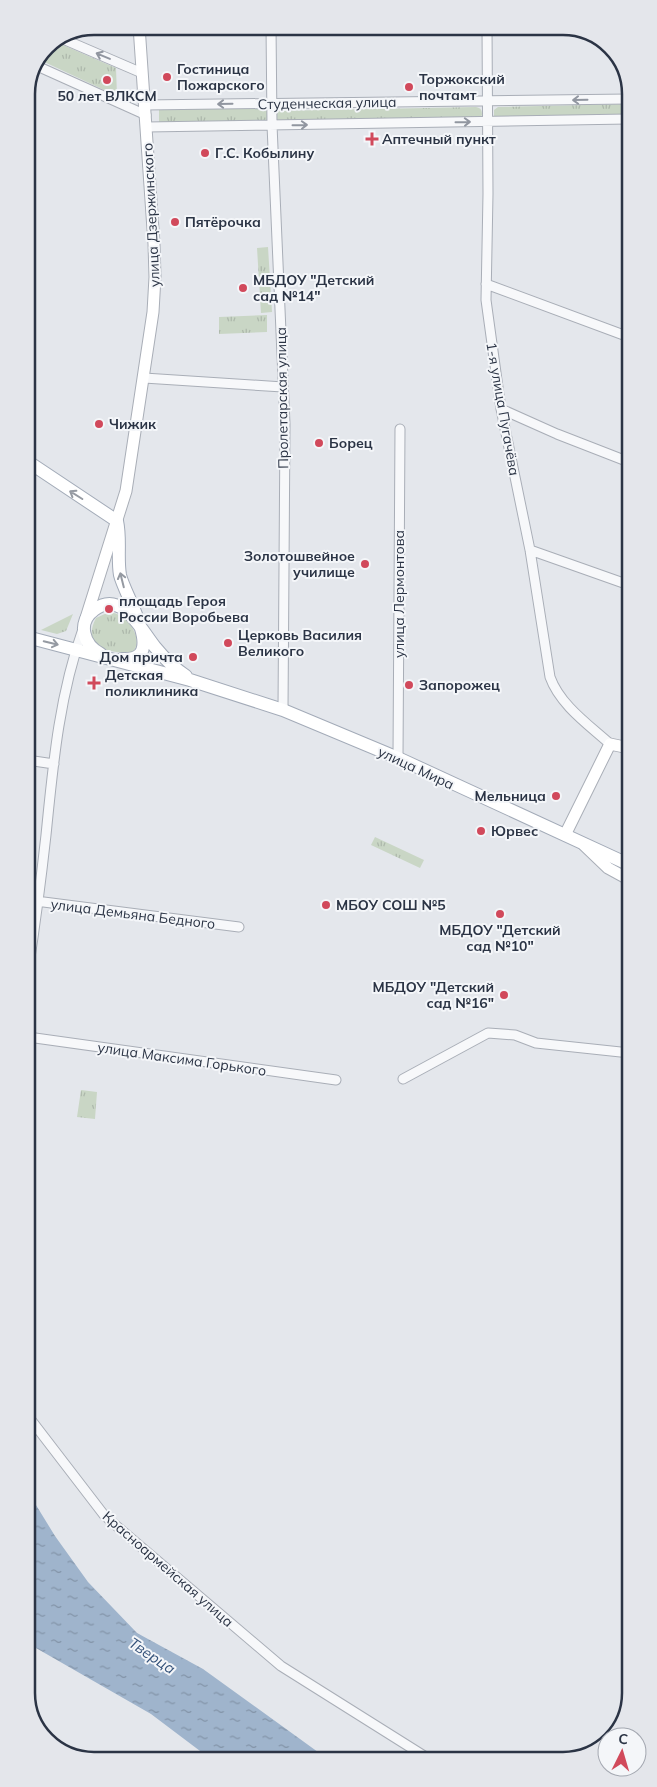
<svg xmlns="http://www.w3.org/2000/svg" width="657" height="1787" font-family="Mulish,sans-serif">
  <defs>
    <pattern id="grass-tufts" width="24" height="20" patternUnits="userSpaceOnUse" patternTransform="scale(1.25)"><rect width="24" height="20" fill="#c9d6c5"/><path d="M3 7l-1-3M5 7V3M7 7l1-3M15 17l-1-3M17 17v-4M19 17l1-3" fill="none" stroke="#adb8ab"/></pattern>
    <pattern id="water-ripples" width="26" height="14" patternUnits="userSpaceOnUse" patternTransform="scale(1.25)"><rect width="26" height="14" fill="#9fb4cc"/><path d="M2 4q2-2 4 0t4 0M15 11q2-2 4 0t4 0" fill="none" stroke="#8293a7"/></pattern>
  </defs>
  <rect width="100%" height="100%" fill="#e4e7ec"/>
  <path fill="url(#grass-tufts)" d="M 56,42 L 116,68 L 117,96 L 40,60 L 46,46 Z
    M 628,104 L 628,117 L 498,120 L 494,117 L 494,110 L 498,107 Z
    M 476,107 C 481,108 482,110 482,115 L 480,118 L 275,123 L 275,111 Z
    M 159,109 L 269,109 L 269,122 L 159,122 Z
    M 268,247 L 272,312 L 261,313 L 257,248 Z
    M 267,315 L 267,332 L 219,334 L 219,317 Z
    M 109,612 C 126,613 145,638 133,652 C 109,655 81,646 96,618 Z
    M 73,614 L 66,631 L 57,634 L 41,630 Z
    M 375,837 L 424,860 L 420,868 L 371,845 Z
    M 81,1090 L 97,1092 L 95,1119 L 77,1117 Z"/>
  <path fill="url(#water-ripples)" d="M 28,1492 L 55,1536 L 88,1582 L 137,1633 L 203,1669 L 329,1760 L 212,1760 L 151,1714 L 29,1644 Z"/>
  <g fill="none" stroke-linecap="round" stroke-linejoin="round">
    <g stroke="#a9aeb7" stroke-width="11">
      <path id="street" d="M 271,26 L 272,125 L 285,424 L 283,710
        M 487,26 L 488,194 L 486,300 L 501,409 L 530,550 L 550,677 C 560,705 589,725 610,744
        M 63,39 L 142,73
        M 37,66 L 146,115
        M 145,105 L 628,99
        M 147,127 L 628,119
        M 486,284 L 629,337
        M 144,378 L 283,387
        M 501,409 L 557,434 L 629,462
        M 530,550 L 629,585
        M 398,758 L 400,429
        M 27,760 L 54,764
        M 28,900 L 239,927
        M 28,971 C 35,926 41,880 46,835 C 53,765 59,696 83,629
        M 28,1037 L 336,1080
        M 403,1079 L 488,1033 L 515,1035 L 536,1043 L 630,1053
        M 28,1416 L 104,1515 L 113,1523 L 281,1666 L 429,1759"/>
    </g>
    <g stroke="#a9aeb7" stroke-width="13">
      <path id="secondary" d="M 86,618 L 126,491 L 153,312 L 155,277 L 154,244 L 139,26
        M 565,835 L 610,744 L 629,748
        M 584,845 L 608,868 L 630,880"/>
    </g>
    <g stroke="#a3abb8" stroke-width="14">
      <path id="primary" d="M 27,461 L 117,521 C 121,539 117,557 120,575 C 125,597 169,662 122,659
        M 27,637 L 190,680 L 283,710 L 398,758 L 630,865
        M 101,654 C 83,645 77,622 94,610 C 122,589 141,630 155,647 C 164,658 174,668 186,676"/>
    </g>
    <use href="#street" stroke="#f7f8fa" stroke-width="9"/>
    <use href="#secondary" stroke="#fff" stroke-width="11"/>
    <use href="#primary" stroke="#fff" stroke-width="12"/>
  </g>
  <defs><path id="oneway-shaft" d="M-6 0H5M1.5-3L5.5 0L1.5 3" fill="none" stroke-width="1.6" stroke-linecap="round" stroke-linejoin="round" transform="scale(1.25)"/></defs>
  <g stroke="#9196a0">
    <use href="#oneway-shaft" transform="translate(103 56) rotate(-157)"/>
    <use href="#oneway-shaft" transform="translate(580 100) rotate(179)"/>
    <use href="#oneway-shaft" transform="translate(225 104) rotate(179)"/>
    <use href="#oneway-shaft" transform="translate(463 122) rotate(-1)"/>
    <use href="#oneway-shaft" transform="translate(300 125) rotate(-1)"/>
  </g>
  <g stroke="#959aa2">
    <use href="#oneway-shaft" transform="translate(76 495) rotate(-148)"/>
    <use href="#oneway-shaft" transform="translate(122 580) rotate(-104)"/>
    <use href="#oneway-shaft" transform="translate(51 643) rotate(14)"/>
  </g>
  <g fill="#d1495b" stroke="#f4f6f9" stroke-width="2">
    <circle cx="167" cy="77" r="5"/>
    <circle cx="107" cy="80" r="5"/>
    <circle cx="409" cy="87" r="5"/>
    <path d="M369.5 131.5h5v5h5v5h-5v5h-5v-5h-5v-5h5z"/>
    <circle cx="205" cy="153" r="5"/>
    <circle cx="175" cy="222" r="5"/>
    <circle cx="243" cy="288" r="5"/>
    <circle cx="99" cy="424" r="5"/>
    <circle cx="319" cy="443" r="5"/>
    <circle cx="365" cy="564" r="5"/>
    <circle cx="109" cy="609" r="5"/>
    <circle cx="228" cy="643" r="5"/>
    <circle cx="193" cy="657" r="5"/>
    <path d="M91.5 675.5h5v5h5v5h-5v5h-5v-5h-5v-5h5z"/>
    <circle cx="409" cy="685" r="5"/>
    <circle cx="556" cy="796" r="5"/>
    <circle cx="481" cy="831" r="5"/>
    <circle cx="326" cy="905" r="5"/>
    <circle cx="500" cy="914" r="5"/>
    <circle cx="504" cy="995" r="5"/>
  </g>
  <g text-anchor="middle" stroke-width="4" stroke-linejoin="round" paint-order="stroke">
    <g font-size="14" font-weight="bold" fill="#2b3445" stroke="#f4f6f9" text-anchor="start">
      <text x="177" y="74">Гостиница<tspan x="177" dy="16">Пожарского</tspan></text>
      <text x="419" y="84">Торжокский<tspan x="419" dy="16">почтамт</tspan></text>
      <text x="107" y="101" text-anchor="middle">50 лет ВЛКСМ</text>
      <text x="382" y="144">Аптечный пункт</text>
      <text x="215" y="158">Г.С. Кобылину</text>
      <text x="185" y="227">Пятёрочка</text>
      <text x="253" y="285">МБДОУ "Детский<tspan x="253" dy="16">сад №14"</tspan></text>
      <text x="109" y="429">Чижик</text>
      <text x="329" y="448">Борец</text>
      <text x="355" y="561" text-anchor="end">Золотошвейное<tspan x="355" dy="16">училище</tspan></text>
      <text x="119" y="606">площадь Героя<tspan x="119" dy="16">России Воробьева</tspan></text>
      <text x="238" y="640">Церковь Василия<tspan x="238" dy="16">Великого</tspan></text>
      <text x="183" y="662" text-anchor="end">Дом причта</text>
      <text x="105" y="680">Детская<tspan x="105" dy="16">поликлиника</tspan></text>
      <text x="419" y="690">Запорожец</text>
      <text x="546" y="801" text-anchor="end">Мельница</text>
      <text x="491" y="836">Юрвес</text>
      <text x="336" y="910">МБОУ СОШ №5</text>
      <text x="500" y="935" text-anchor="middle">МБДОУ "Детский<tspan x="500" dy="16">сад №10"</tspan></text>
      <text x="494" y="992" text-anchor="end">МБДОУ "Детский<tspan x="494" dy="16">сад №16"</tspan></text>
    </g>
    <g font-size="14" fill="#2b3445" stroke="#f4f6f9">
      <text transform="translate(327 103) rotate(-1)" y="5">Студенческая улица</text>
      <text transform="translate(151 215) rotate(-93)" y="5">улица Дзержинского</text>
      <text transform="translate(282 398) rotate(-91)" y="5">Пролетарская улица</text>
      <text transform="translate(503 409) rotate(80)" y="5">1-я улица Пугачёва</text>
      <text transform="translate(399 594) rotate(-90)" y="5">улица Лермонтова</text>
      <text transform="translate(416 768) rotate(25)" y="5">улица Мира</text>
      <text transform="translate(133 914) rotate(7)" y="5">улица Демьяна Бедного</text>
      <text transform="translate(182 1059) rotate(8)" y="5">улица Максима Горького</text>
      <text transform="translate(168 1569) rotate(41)" y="5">Красноармейская улица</text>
    </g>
    <g font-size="15" font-style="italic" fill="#34527a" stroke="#f4f6f9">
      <text transform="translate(152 1656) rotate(34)" y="5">Тверца</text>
    </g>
  </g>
  <path d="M0 0H657V1787H0ZM94 35H563A59 59 0 0 1 622 94V1693A59 59 0 0 1 563 1752H94A59 59 0 0 1 35 1693V94A59 59 0 0 1 94 35Z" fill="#e4e6eb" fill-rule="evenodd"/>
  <path fill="none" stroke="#2b3445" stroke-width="2.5" d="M94 35H563A59 59 0 0 1 622 94V1693A59 59 0 0 1 563 1752H94A59 59 0 0 1 35 1693V94A59 59 0 0 1 94 35Z"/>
  <g transform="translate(622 1752) rotate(5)"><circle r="24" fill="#f4f6f9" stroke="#a4a8b1"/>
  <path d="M0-4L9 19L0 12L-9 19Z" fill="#d1495b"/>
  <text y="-8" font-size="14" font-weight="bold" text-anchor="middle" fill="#2b3445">С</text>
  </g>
</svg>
